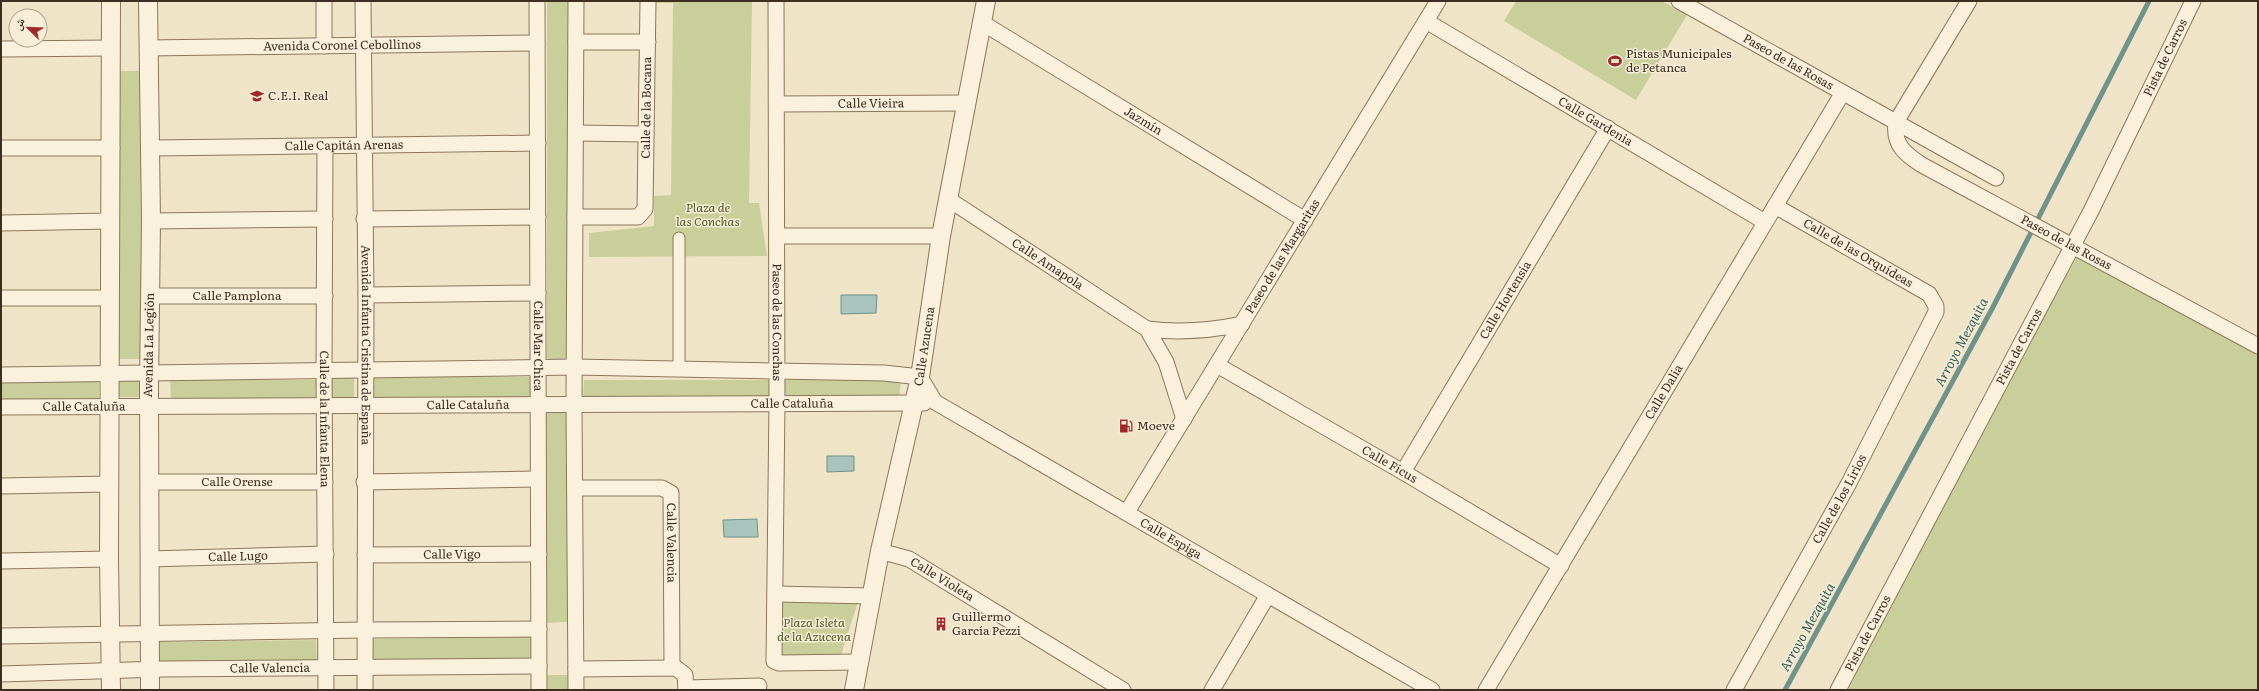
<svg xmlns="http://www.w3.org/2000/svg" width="2259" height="691" font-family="Literata,'Noto Naskh Arabic',serif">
  <rect width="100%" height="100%" fill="#f0e4c8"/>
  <path fill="#c9cf9b" d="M 547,1 L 568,1 L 568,358 L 549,361 L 547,357 Z
    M 654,1 L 762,1 L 752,2 L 749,203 L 759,203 L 767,256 L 589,257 L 589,233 L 654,226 L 654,196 L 671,195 L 673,3 L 654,3 Z
    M 1516,1 L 1662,1 L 1687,15 L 1636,100 L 1504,21 Z
    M 116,71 L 141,71 L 142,359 L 113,359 Z
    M 2078,255 L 2258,353 L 2258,690 L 1848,690 L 1963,465 Z
    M 99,376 L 99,400 L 1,400 L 1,377 Z
    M 371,376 L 532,377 L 532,398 L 371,400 Z
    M 330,377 L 354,377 L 354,400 L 330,400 Z
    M 115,379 L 139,379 L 139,397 L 116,397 Z
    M 901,379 L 899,400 L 785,399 L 785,380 Z
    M 170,380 L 317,380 L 317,401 L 171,403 Z
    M 584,380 L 771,380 L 771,399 L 583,400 Z
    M 546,413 L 568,413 L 568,622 L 547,623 Z
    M 779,601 L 858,602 L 840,658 L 778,658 Z
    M 532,637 L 532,660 L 372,661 L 372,639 Z
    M 316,640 L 317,661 L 158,664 L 158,642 Z
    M 547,675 L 568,675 L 568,690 L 547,690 Z"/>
  <path fill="#a9c4bc" stroke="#6f938a" d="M 841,295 L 877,295 L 876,313 L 841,314 Z
    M 827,456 L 854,456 L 854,471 L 827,472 Z
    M 757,519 L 758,537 L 724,537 L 723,520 Z"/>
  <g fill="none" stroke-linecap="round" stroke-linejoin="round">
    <path stroke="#6f938a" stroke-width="5" d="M 1785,690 L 1993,307 L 2149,1"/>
    <g stroke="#8d765c" stroke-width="13">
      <path id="pedestrian" d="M 679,238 L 679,370"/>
    </g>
    <g stroke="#8d765c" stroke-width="17">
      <g id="minor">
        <path id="s1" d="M 363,1 L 366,295 L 365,690"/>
        <path id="s2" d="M 537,1 L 539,690"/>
        <path id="s3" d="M 776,1 L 777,403 L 774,661 L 779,663 L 859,662"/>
        <path id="s4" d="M 1679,1 L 1996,178"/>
        <path id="s5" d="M 1969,1 L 1896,122 C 1893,145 1905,154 1922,165 L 2258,346"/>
        <path id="s6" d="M 1426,21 L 1765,222"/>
        <path id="s7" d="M 981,22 L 1305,220"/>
        <path d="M 576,42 L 648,42"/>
        <path d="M 324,46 L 324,1"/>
        <path id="s8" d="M 148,48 L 537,43"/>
        <path d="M 1,49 L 111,48"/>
        <path id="s9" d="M 777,104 L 966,103"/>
        <path d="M 576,133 L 646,134"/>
        <path id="s10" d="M 325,147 L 324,370 L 326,690"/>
        <path d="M 1,148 L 112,148"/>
        <path id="s11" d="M 151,148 L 538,143"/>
        <path id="s12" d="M 948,199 L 1147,329 L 1166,362 L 1184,419"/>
        <path id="s13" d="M 575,217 L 638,217 L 645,209 L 648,1"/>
        <path d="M 364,219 L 538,217"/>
        <path d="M 151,221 L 325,219"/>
        <path d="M 1,223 L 111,221"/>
        <path d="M 777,236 L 941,236"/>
        <path d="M 366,295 L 538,293"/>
        <path id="s14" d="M 150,296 L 325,296"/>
        <path d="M 1,298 L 111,298"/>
        <path d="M 1147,329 C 1180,333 1209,331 1242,324"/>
        <path id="s15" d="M 1217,365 L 1403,472 L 1561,566"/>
        <path id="s16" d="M 1,375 L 575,367 L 884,373 L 920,377 L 935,402 L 1432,690"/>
        <path id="s17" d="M 1,407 L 924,403"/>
        <path id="s18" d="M 1403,472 L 1608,128"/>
        <path id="s19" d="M 149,482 L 325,482"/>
        <path d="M 364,482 L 537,479"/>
        <path d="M 1,486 L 109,484"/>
        <path id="s20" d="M 575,488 L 662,488 L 671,493 L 672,667"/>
        <path id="s21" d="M 1127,512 L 1438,1"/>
        <path id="s22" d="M 880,551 L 909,559 L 1123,690"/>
        <path id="s23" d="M 365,555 L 539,554"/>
        <path id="s24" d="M 149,559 L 326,554"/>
        <path d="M 1,561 L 109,559"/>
        <path d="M 775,594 L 872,596"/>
        <path d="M 1,636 L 365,630 L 539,629"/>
        <path d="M 576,669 L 676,668 L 685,675 L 686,690"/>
        <path id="s25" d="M 1,674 L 162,669 L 539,666"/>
        <path d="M 686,688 L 759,686"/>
        <path d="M 576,690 L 574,405 L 576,1"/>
        <path d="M 1212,690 L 1268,595"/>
        <path id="s26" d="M 1486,690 L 1842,94"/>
        <path id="s27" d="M 1734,690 L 1849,483 L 1936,312 L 1936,306 L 1929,294 L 1775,206"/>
        <path id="s28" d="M 1838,690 L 2091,211 L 2193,1"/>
      </g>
    </g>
    <g stroke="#8d765c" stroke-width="20">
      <g id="tertiary">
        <path d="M 111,1 L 109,559 L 111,690"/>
        <path d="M 148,1 L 151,221 L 149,387 L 150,690"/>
        <path id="s29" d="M 854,690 L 880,551 L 920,377 L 941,236 L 986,1"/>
      </g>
    </g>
    <use href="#pedestrian" stroke="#faf1dc" stroke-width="11"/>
    <use href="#minor" stroke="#faf1dc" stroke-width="15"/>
    <use href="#tertiary" stroke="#faf1dc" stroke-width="18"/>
  </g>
  <defs>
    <g id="stadium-bare" transform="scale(1.08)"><path d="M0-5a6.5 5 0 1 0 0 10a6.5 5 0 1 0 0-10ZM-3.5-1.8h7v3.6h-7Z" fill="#9e2a2b" stroke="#f7eed8" stroke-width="2.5" paint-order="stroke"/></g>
    <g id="school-bare" transform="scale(1.08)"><path d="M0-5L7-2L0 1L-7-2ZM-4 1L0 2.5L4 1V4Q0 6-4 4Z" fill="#9e2a2b" stroke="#f7eed8" stroke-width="2.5" paint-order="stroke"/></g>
    <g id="fuel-bare" transform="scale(1.08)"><path d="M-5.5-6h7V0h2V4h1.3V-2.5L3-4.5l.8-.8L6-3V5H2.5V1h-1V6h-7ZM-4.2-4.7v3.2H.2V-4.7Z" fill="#9e2a2b" stroke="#f7eed8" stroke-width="2.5" paint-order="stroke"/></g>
    <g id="building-bare" transform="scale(1.08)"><path d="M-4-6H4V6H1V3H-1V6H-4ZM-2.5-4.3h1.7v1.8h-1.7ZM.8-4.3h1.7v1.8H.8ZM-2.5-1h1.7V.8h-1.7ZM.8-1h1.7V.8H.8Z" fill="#9e2a2b" stroke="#f7eed8" stroke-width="2.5" paint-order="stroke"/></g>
  </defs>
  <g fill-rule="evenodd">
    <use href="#stadium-bare" x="1615" y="61"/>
    <use href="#school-bare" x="257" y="96"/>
    <use href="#fuel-bare" x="1126" y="426"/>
    <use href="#building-bare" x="941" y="624"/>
  </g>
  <g text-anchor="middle" stroke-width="3" stroke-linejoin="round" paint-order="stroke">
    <g font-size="12" fill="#3d2e20" stroke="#f7eed8">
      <text dy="4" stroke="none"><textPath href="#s8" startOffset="194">Avenida Coronel Cebollinos</textPath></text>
      <text dy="4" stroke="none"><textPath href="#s28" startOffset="712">Pista de Carros</textPath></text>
      <text dy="4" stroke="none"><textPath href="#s4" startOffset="125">Paseo de las Rosas</textPath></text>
      <text dy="4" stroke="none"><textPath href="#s9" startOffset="94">Calle Vieira</textPath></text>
      <text dy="4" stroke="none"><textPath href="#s13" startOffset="175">Calle de la Bocana</textPath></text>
      <text dy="4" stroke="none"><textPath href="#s7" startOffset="190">Jazmín</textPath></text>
      <text dy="4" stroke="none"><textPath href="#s6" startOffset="197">Calle Gardenia</textPath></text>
      <text dy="4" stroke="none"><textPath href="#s11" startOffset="193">Calle Capitán Arenas</textPath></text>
      <text dy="4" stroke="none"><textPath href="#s5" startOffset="359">Paseo de las Rosas</textPath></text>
      <text transform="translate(1858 253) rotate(30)" y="4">Calle de las Orquídeas</text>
      <text dy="4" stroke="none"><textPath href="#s21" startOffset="299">Paseo de las Margaritas</textPath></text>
      <text dy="4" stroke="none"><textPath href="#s12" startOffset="119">Calle Amapola</textPath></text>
      <text dy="4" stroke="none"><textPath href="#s14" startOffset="87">Calle Pamplona</textPath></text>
      <text dy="4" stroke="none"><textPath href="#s18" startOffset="200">Calle Hortensia</textPath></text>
      <text dy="4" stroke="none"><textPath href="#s3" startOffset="321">Paseo de las Conchas</textPath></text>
      <text transform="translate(149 345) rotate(-89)" y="4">Avenida La Legión</text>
      <text dy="4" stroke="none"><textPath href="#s1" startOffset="344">Avenida Infanta Cristina de España</textPath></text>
      <text dy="4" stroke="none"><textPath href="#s2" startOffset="345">Calle Mar Chica</textPath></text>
      <text dy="4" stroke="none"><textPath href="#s29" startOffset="351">Calle Azucena</textPath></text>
      <text dy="4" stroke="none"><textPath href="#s28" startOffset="388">Pista de Carros</textPath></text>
      <text dy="4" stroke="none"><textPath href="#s26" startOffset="347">Calle Dalia</textPath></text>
      <text dy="4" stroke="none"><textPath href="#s17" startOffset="791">Calle Cataluña</textPath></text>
      <text dy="4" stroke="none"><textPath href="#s17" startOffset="467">Calle Cataluña</textPath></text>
      <text dy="4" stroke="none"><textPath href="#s17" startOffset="83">Calle Cataluña</textPath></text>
      <text dy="4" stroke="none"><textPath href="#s10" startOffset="272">Calle de la Infanta Elena</textPath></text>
      <text dy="4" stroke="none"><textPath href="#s15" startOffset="199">Calle Ficus</textPath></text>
      <text dy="4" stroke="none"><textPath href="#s19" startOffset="88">Calle Orense</textPath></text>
      <text dy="4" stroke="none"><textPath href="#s27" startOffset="218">Calle de los Lirios</textPath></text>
      <text dy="4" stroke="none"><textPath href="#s16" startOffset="1221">Calle Espiga</textPath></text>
      <text dy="4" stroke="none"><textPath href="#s20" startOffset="147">Calle Valencia</textPath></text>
      <text dy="4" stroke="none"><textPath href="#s23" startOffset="87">Calle Vigo</textPath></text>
      <text dy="4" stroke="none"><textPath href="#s24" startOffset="89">Calle Lugo</textPath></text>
      <text dy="4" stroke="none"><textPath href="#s22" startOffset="69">Calle Violeta</textPath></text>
      <text dy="4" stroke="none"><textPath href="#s28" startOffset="64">Pista de Carros</textPath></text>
      <text dy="4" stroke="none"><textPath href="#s25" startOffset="269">Calle Valencia</textPath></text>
    </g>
    <g font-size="12" fill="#3d2e20" stroke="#f7eed8" text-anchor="start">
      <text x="1626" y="58">Pistas Municipales<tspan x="1626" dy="14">de Petanca</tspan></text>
      <text x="268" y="100">C.E.I. Real</text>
      <text x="1137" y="430">Moeve</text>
      <text x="952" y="621">Guillermo<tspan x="952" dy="14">García Pezzi</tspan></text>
    </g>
    <g font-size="12" font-style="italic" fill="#4d5a26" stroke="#f7eed8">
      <text x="708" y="212">Plaza de<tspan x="708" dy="14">las Conchas</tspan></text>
      <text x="814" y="627">Plaza Isleta<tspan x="814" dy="14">de la Azucena</tspan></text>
    </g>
    <g font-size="13" font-style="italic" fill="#2f5d5a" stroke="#f7eed8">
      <text transform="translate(1961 342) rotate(-62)" y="5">Arroyo Mezquita</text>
      <text transform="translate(1807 627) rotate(-61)" y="5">Arroyo Mezquita</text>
    </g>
  </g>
  <rect width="2259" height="691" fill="none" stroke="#3d2e20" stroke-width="4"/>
  <g transform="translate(28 28) rotate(293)"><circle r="19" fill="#f7eed8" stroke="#ada18e"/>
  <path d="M0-3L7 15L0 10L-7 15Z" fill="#9e2a2b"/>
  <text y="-6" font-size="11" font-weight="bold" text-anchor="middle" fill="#3d2e20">ش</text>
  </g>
</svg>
